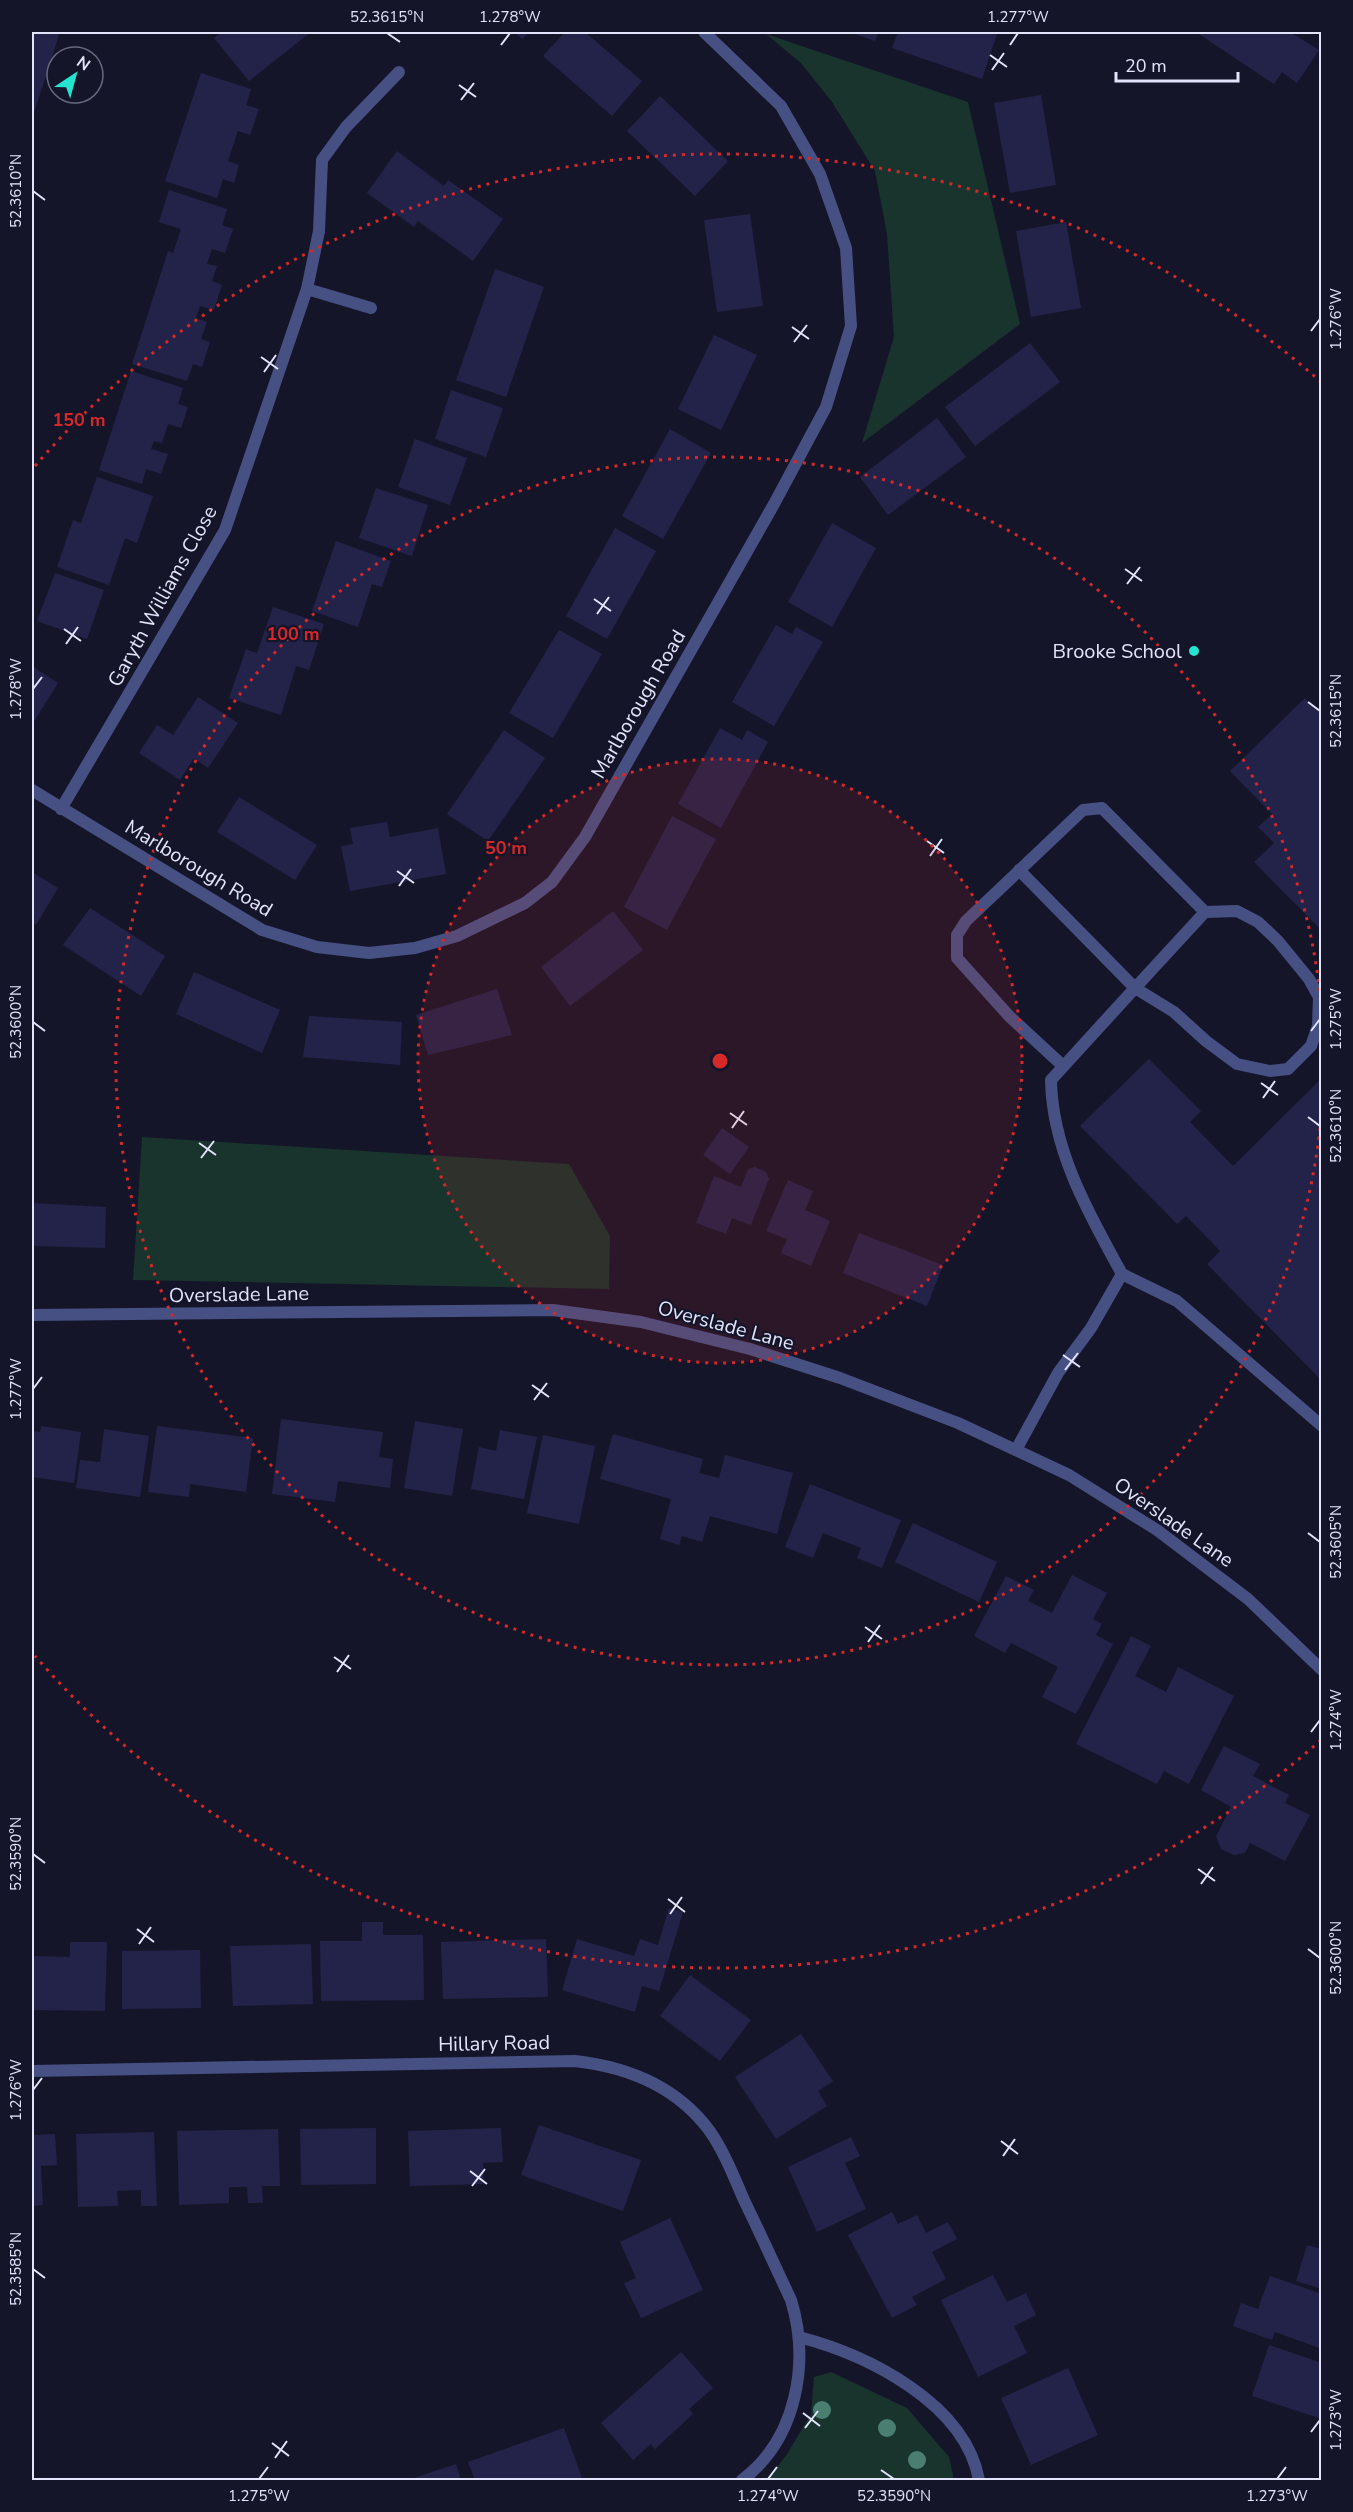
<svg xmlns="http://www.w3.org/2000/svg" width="1353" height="2512" font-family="'Nunito Sans',sans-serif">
  <rect width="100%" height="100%" fill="#15152a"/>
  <path fill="#19332d" d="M 766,34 L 968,102 L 1020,324 L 862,443 L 894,337 L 887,234 L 875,171 L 832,102 L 801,63 Z
    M 142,1137 L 569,1164 L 610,1236 L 609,1289 L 133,1280 Z
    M 831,2372 L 907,2408 L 949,2457 L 954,2480 L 767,2480 L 787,2454 L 811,2414 L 814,2377 Z"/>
  <path fill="#232349" d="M 32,32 L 60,32 L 32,119 Z
    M 222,32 L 311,32 L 249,81 L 214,38 Z
    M 514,32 L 530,32 L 522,39 Z
    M 565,32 L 585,32 L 642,81 L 612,116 L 543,56 Z
    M 849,32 L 879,32 L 875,41 Z
    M 898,32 L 989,32 L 997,34 L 982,79 L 892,48 Z
    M 1196,32 L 1290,32 L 1319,50 L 1297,83 L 1282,72 L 1274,84 Z
    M 201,73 L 251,89 L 246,105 L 259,109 L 250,135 L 238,131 L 228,161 L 239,165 L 234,183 L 223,179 L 217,198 L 165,181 Z
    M 1041,95 L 1056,185 L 1010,193 L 994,103 Z
    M 660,96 L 728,161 L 695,196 L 627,131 Z
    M 397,151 L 444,186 L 448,180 L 503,219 L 473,261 L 418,221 L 414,227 L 367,193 Z
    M 169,190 L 227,209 L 222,225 L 233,229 L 225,253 L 212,249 L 207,264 L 217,266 L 212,281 L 222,285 L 214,310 L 200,306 L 196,318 L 207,322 L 201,339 L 210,342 L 202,367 L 193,364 L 187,381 L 132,364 L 168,251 L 173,253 L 181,229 L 159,222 Z
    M 750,214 L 763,306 L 717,312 L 704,220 Z
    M 1066,222 L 1081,308 L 1031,317 L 1016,231 Z
    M 495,269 L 544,287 L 506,397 L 456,380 Z
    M 714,335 L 757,355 L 721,430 L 678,409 Z
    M 1030,343 L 1060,382 L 975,446 L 945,407 Z
    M 131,371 L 183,388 L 178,404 L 188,407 L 181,428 L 168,424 L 162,443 L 154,441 L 151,449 L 168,454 L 161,474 L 146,469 L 142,484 L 99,470 Z
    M 451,390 L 503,408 L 486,457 L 435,439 Z
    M 937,418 L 966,457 L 888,515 L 860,477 Z
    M 670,429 L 711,453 L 663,539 L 622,516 Z
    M 415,439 L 467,458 L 450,505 L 398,487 Z
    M 97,477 L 153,496 L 137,543 L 125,538 L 109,585 L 57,567 L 73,520 L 81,523 Z
    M 376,488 L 428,505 L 412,556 L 359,538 Z
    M 832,523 L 876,548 L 832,627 L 788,602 Z
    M 615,528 L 656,551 L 607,639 L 566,616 Z
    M 336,541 L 391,561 L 382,587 L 372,584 L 358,627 L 312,611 Z
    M 55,573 L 104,590 L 87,639 L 37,621 Z
    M 273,607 L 324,624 L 309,670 L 296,666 L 281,715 L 229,698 L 246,649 L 257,653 Z
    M 776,625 L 792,634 L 796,627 L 823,642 L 774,726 L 732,702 Z
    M 559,630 L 602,654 L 553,738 L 509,713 Z
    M 32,666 L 58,683 L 33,723 L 32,722 Z
    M 198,697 L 238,723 L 208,768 L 194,758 L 180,780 L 139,753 L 157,725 L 173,735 Z
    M 1305,698 L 1322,715 L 1322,931 L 1254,862 L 1274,843 L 1258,827 L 1272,814 L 1230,771 Z
    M 720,728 L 742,740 L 747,730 L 768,742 L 721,828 L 678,804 Z
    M 504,730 L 545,758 L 488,841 L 447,814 Z
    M 239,797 L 317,845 L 295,880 L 217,832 Z
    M 672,816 L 716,839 L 667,930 L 624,907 Z
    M 387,822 L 390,837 L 438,828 L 446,874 L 350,891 L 341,846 L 353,844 L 350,828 Z
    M 32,872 L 58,888 L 36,925 L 32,922 Z
    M 90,908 L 165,956 L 141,996 L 63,945 Z
    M 613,911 L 643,950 L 570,1006 L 541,967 Z
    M 194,972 L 280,1010 L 262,1053 L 176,1014 Z
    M 497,989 L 512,1035 L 428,1055 L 416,1015 Z
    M 309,1016 L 402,1022 L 400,1065 L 303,1057 Z
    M 1149,1059 L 1201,1111 L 1190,1122 L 1233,1166 L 1322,1078 L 1322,1381 L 1207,1264 L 1220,1251 L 1186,1216 L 1177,1224 L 1080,1126 Z
    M 722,1128 L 749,1147 L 730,1174 L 703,1155 Z
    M 755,1167 L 766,1172 L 769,1179 L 751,1225 L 732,1218 L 726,1234 L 696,1223 L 714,1176 L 741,1187 L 748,1169 Z
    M 788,1180 L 813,1191 L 805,1210 L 830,1221 L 811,1266 L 781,1253 L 787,1239 L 766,1231 Z
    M 32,1203 L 106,1207 L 105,1248 L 32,1246 Z
    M 859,1233 L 943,1265 L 927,1306 L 843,1273 Z
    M 281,1419 L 383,1432 L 379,1457 L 393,1459 L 390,1488 L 338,1481 L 335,1502 L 272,1494 Z
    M 415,1421 L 463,1429 L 452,1496 L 404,1488 Z
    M 41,1426 L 81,1432 L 74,1483 L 32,1477 L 32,1431 L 40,1432 Z
    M 157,1426 L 253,1438 L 246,1492 L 190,1484 L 189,1497 L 148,1492 Z
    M 104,1429 L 149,1436 L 140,1497 L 76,1488 L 80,1460 L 100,1462 Z
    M 500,1430 L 537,1437 L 524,1499 L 471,1489 L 479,1447 L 496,1451 Z
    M 613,1434 L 703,1459 L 699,1473 L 719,1478 L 725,1455 L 793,1473 L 777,1534 L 710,1516 L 702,1542 L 682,1536 L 679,1545 L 660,1539 L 671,1499 L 600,1479 Z
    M 543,1435 L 595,1446 L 579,1524 L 527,1513 Z
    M 810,1484 L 901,1520 L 882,1568 L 857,1558 L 861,1548 L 823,1533 L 813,1558 L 785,1547 Z
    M 913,1523 L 997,1562 L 979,1602 L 895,1562 Z
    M 1072,1575 L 1107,1593 L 1093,1619 L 1102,1624 L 1096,1635 L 1113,1644 L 1076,1714 L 1042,1697 L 1058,1667 L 1011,1643 L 1005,1653 L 974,1636 L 1006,1576 L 1034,1590 L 1028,1601 L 1052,1613 Z
    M 1131,1636 L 1151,1646 L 1135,1676 L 1166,1692 L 1178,1667 L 1234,1696 L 1189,1784 L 1164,1771 L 1157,1784 L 1076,1744 Z
    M 1224,1746 L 1260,1764 L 1253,1776 L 1289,1795 L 1285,1803 L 1310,1815 L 1285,1861 L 1250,1843 L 1245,1853 L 1234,1855 L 1221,1849 L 1216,1836 L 1231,1807 L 1201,1790 Z
    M 669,1908 L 683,1912 L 659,1991 L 642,1986 L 635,2012 L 562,1990 L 577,1939 L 634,1956 L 640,1939 L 658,1945 Z
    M 362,1922 L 383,1922 L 383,1935 L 423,1935 L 424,2000 L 321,2001 L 320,1941 L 362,1941 Z
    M 546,1939 L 548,1997 L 443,1999 L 441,1942 Z
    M 70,1942 L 107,1942 L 105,2011 L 32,2010 L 32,1956 L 70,1957 Z
    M 311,1944 L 313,2004 L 233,2006 L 230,1946 Z
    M 200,1950 L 201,2008 L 122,2009 L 122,1951 Z
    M 690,1975 L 751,2020 L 720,2061 L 660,2016 Z
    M 801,2034 L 833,2081 L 818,2091 L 827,2106 L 776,2139 L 735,2077 Z
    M 539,2125 L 641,2160 L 623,2211 L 521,2175 Z
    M 376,2128 L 376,2184 L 301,2185 L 300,2129 Z
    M 501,2128 L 503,2162 L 483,2163 L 484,2184 L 410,2186 L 408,2131 Z
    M 278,2129 L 280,2186 L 262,2186 L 263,2203 L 248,2203 L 247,2187 L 229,2187 L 229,2203 L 179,2205 L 177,2131 Z
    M 154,2132 L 157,2206 L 141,2206 L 141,2190 L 117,2191 L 118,2206 L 78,2207 L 76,2134 Z
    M 55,2134 L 57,2165 L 41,2166 L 43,2205 L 32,2206 L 32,2135 Z
    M 851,2137 L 860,2156 L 845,2163 L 866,2209 L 817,2232 L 788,2167 Z
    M 892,2212 L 898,2224 L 917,2215 L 926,2233 L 948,2222 L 957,2239 L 932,2252 L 946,2279 L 912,2297 L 917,2305 L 892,2318 L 848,2235 Z
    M 670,2218 L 703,2290 L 641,2318 L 624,2283 L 636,2278 L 620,2242 Z
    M 1307,2245 L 1322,2249 L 1322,2289 L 1296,2281 Z
    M 993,2275 L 1007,2302 L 1026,2293 L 1036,2315 L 1014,2326 L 1027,2353 L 978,2377 L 941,2300 Z
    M 1270,2276 L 1322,2294 L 1322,2349 L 1275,2332 L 1272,2340 L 1233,2326 L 1241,2303 L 1258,2309 Z
    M 1269,2345 L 1322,2363 L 1322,2419 L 1252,2396 Z
    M 681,2352 L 713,2388 L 689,2409 L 693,2414 L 655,2449 L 651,2444 L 633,2460 L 601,2423 Z
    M 1068,2368 L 1098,2435 L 1031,2465 L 1001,2398 Z
    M 564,2428 L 582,2478 L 575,2480 L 475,2480 L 468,2462 Z
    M 456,2464 L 461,2480 L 408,2480 Z"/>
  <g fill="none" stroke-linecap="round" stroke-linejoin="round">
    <path stroke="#465083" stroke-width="12" d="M 319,231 L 322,160 L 346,127 L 399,72
      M 1019,870 L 1135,988 L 1205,912
      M 1122,1274 L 1177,1301 L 1322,1426
      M 1016,1450 L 1058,1373 L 1091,1328 L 1122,1274 C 1089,1214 1052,1150 1051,1080 L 1135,988 L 1174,1012 L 1206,1041 L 1237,1064 L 1270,1071 L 1288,1069 L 1311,1046 L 1318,1026 L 1319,997 L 1309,979 L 1278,941 L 1258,922 L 1237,911 L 1205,912 L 1102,808 L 1083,810 L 966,921 L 957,935 L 957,958 L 1009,1016 L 1062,1065"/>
    <path stroke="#465083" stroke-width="12" d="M 307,289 L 371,308
      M 32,790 L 262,930 L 317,947 L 369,953 L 415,948 L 457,936 L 525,903 L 552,882 L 585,837 L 774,504 L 826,407 L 851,326 L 846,248 L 820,174 L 781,106 L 704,32
      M 61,809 L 225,530 L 307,289 L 319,231
      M 32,1315 L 553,1310 L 641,1322 L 750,1349 L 840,1378 L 958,1423 L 1069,1475 L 1157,1530 L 1248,1599 L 1322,1670
      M 32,2071 L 575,2061 C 628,2067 676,2086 709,2130 C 724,2151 734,2177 744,2200 C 760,2233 775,2266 791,2300 C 810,2362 797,2439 742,2480
      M 799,2337 C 868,2355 965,2403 979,2480"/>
  </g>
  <g fill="#4a7e70">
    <circle cx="822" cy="2410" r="9"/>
    <circle cx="887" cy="2428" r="9"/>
    <circle cx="917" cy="2460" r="9"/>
  </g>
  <path fill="none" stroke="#e2e4fb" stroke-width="2" d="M 387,33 L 400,42M 501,45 L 510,33M 1010,45 L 1018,33M 990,55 L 1007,67M 992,70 L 1004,53M 459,85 L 476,97M 461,100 L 474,83M 33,191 L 45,200M 792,327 L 809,339M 1311,331 L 1320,319M 794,342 L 807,325M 261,357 L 278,369M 264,372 L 276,355M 1125,569 L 1142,581M 1127,584 L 1140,567M 594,599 L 611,611M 597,614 L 609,597M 64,629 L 81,641M 66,644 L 78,627M 33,689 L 42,677M 1308,702 L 1320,711M 927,841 L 944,853M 930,856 L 942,839M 397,871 L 414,883M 399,886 L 411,869M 33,1022 L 45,1031M 1311,1031 L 1320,1019M 1261,1083 L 1278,1095M 1263,1098 L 1275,1081M 730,1113 L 747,1125M 1308,1117 L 1320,1126M 732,1128 L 744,1111M 199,1143 L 216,1155M 201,1158 L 214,1141M 1063,1355 L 1080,1367M 1065,1370 L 1078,1353M 532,1385 L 549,1397M 33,1389 L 42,1377M 534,1400 L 547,1383M 1308,1533 L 1320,1542M 865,1627 L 882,1639M 868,1642 L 880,1625M 334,1657 L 351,1669M 337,1672 L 349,1655M 1311,1732 L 1320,1720M 33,1854 L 45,1863M 1198,1869 L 1215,1881M 1201,1884 L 1213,1867M 668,1899 L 685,1912M 670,1914 L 682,1897M 137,1929 L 154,1942M 139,1944 L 151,1927M 1308,1949 L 1320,1958M 33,2090 L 42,2078M 1001,2141 L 1018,2154M 1003,2156 L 1015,2139M 470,2171 L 487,2184M 472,2186 L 485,2169M 33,2269 L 45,2278M 803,2413 L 820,2426M 805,2428 L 818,2411M 1311,2432 L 1320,2420M 272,2443 L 289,2456M 275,2458 L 287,2441M 881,2470 L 894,2479M 259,2479 L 268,2467M 768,2479 L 777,2467M 1277,2479 L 1286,2467"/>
  <circle cx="720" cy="1061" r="302" fill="#d62828" fill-opacity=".12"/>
  <g fill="none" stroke="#d62828" stroke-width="3" stroke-dasharray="3 6">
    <circle cx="720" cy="1061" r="302"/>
    <path d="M1321 1119A604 604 0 1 1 1321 1003"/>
    <path d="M1321 1740A907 907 0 0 1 35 1656M35 466A907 907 0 0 1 1321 382"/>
  </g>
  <circle fill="#26e3d0" stroke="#15152a" stroke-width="2" cx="1194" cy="651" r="6"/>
  <g text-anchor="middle" stroke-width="4.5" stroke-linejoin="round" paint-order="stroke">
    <g font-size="20" fill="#e2e4fb" stroke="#15152a">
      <text transform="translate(162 596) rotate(-61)" y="7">Garyth Williams Close</text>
      <text transform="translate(638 704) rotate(-60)" y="7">Marlborough Road</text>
      <text transform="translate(199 868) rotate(31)" y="7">Marlborough Road</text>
      <text transform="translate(239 1294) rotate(-1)" y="7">Overslade Lane</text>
      <text transform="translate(726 1325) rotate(15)" y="7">Overslade Lane</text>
      <text transform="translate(1174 1522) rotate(35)" y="7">Overslade Lane</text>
      <text transform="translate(494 2043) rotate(-1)" y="7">Hillary Road</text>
    </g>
    <g font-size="20" fill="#e2e4fb" stroke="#15152a" text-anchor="end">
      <text x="1182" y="658">Brooke School</text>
    </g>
  </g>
  <circle cx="720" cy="1061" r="9" fill="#d62828" stroke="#15152a" stroke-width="3"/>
  <g font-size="18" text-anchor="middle" font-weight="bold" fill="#d62828" stroke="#15152a" stroke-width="4.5" stroke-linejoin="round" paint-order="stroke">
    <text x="79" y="426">150 m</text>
    <text x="293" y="640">100 m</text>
    <text x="506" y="854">50 m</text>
  </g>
  <rect width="1353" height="2512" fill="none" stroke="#15152a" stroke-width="66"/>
  <g transform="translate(75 75) rotate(36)"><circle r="28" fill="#15152a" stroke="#67687e" stroke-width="1.5"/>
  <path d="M0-4.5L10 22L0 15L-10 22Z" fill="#26e3d0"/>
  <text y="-9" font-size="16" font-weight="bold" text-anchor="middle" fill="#e2e4fb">N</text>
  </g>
  <path d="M1116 72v9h122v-9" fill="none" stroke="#e2e4fb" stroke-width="3"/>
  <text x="1125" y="72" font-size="18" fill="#e2e4fb" stroke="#15152a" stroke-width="4.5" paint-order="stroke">20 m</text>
  <rect x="33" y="33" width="1287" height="2446" fill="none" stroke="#e2e4fb" stroke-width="2"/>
  <g font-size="15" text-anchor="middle" fill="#e2e4fb">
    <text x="387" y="22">52.3615°N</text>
    <text x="510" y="22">1.278°W</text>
    <text x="1018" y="22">1.277°W</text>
    <text transform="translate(16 191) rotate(-90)" y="5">52.3610°N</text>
    <text transform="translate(1336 319) rotate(-90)" y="5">1.276°W</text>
    <text transform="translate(16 689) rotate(-90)" y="5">1.278°W</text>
    <text transform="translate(1336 711) rotate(-90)" y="5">52.3615°N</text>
    <text transform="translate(1336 1019) rotate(-90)" y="5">1.275°W</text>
    <text transform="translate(16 1022) rotate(-90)" y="5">52.3600°N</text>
    <text transform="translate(1336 1126) rotate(-90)" y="5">52.3610°N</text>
    <text transform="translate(16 1389) rotate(-90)" y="5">1.277°W</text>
    <text transform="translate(1336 1542) rotate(-90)" y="5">52.3605°N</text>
    <text transform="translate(1336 1720) rotate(-90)" y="5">1.274°W</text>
    <text transform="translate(16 1854) rotate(-90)" y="5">52.3590°N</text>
    <text transform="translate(1336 1958) rotate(-90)" y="5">52.3600°N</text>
    <text transform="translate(16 2090) rotate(-90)" y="5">1.276°W</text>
    <text transform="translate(16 2269) rotate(-90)" y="5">52.3585°N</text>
    <text transform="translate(1336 2420) rotate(-90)" y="5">1.273°W</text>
    <text x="259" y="2501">1.275°W</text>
    <text x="768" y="2501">1.274°W</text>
    <text x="894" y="2501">52.3590°N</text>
    <text x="1277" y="2501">1.273°W</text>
  </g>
</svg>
